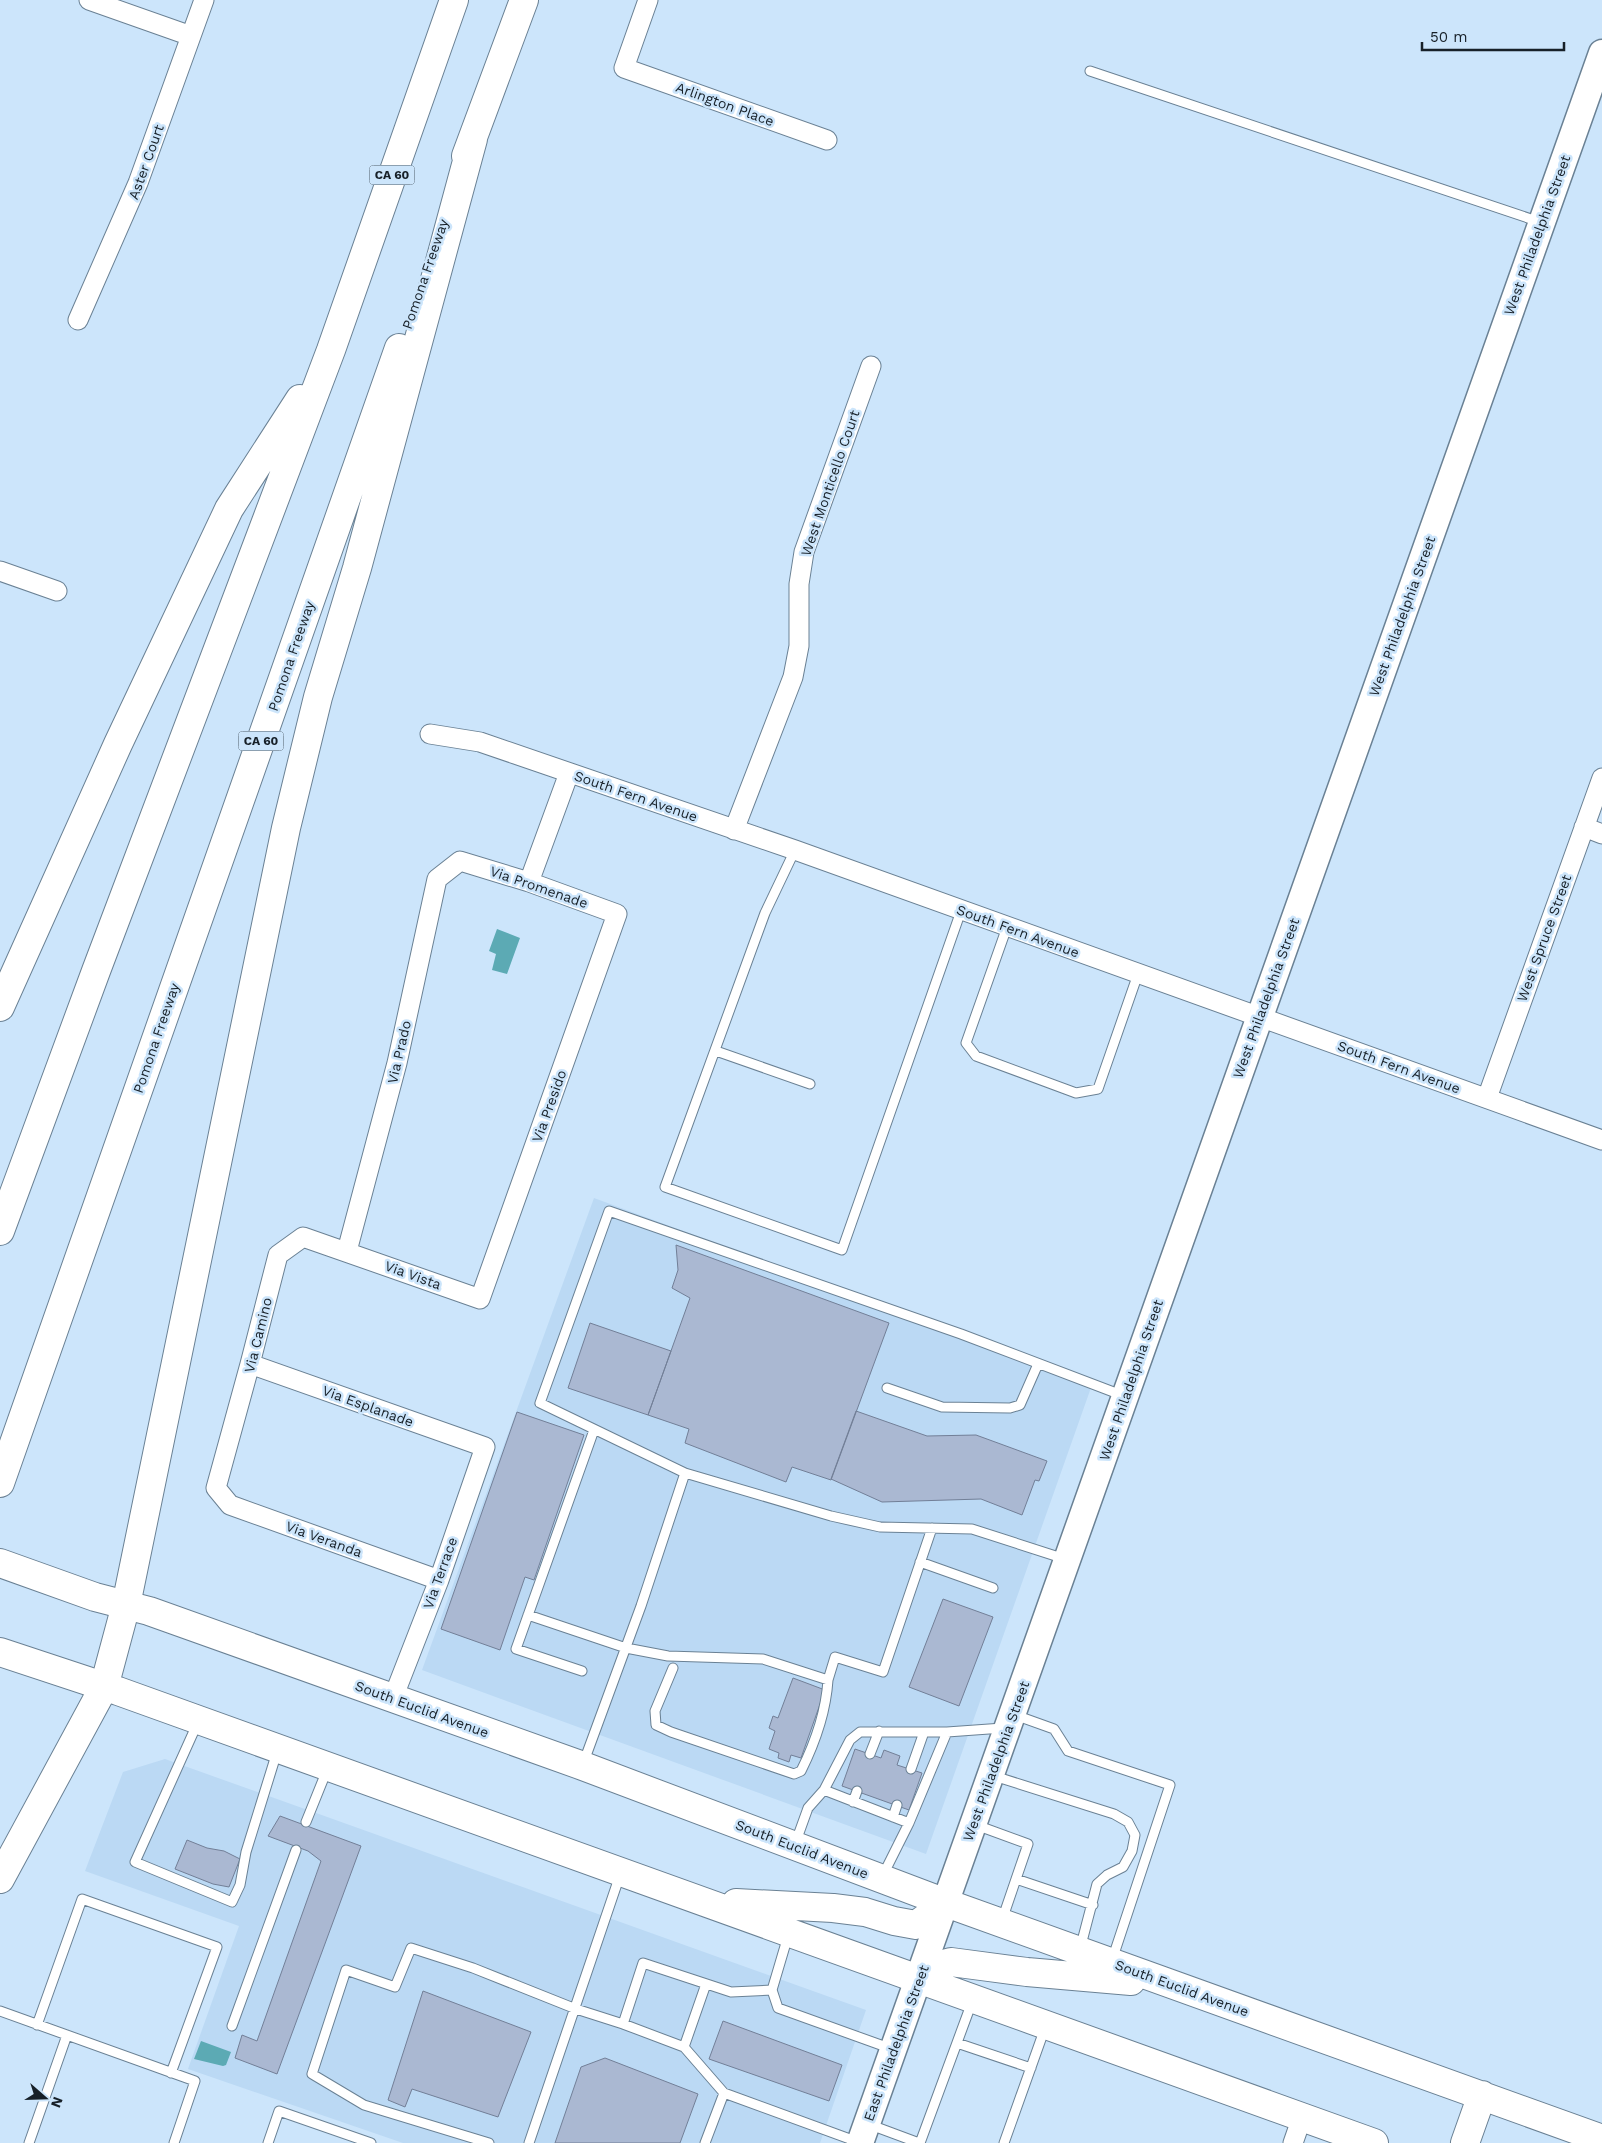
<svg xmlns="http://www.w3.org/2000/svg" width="1602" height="2143" font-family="'Work Sans',sans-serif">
  <rect width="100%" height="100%" fill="#cce5fb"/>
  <path fill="#bbd9f4" d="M 594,1198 L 1093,1382 L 926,1854 L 422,1670 Z
    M 165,1759 L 866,2010 L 820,2143 L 403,2143 L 188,2069 L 239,1926 L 85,1871 L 123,1772 Z"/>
  <path fill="#5caab4" d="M 497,929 L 520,938 L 507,974 L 492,970 L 496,954 L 489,951 Z
    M 201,2041 L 231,2052 L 226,2065 L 223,2066 L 194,2059 Z"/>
  <path fill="#aab8d2" stroke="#727f97" d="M 676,1245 L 889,1323 L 831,1480 L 792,1467 L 786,1482 L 685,1443 L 689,1429 L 648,1415 L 690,1298 L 672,1288 L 678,1270 Z
    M 590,1323 L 671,1351 L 648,1415 L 568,1388 Z
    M 856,1411 L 927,1436 L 976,1435 L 1047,1461 L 1039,1481 L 1035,1480 L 1022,1515 L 981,1499 L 882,1502 L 831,1479 Z
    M 517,1412 L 584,1435 L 534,1580 L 525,1577 L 500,1650 L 441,1629 Z
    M 943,1599 L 993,1617 L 959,1706 L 909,1687 Z
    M 793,1678 L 825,1690 L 801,1758 L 791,1755 L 789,1762 L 778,1758 L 779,1753 L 769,1749 L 775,1731 L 769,1728 L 773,1716 L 778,1718 Z
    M 855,1749 L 881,1758 L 884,1750 L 900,1756 L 897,1765 L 922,1773 L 909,1810 L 842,1786 Z
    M 280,1816 L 361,1846 L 277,2074 L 235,2058 L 242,2035 L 257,2041 L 321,1861 L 308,1851 L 268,1836 Z
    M 187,1840 L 207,1848 L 224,1851 L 240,1859 L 229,1887 L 213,1884 L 175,1869 Z
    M 423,1991 L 531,2032 L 498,2117 L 412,2089 L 405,2107 L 388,2100 Z
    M 723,2021 L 842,2065 L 829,2101 L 709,2059 Z
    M 605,2058 L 698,2094 L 680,2143 L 555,2143 L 581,2067 Z"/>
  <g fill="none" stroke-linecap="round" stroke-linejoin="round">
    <g stroke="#6a8194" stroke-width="11">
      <path id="lane" d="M 1090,71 L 1540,222
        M 795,850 L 765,913 L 665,1187 L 842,1250 L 961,911
        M 1007,927 L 966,1043 L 976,1056 L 1076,1093 L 1098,1089 L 1138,974
        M 716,1051 L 810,1084
        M 887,1388 L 942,1407 L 1010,1408 L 1020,1405 L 1038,1364
        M 685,1473 L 831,1516 L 880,1527 L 972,1529 L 1065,1559
        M 920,1562 L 993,1588
        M 528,1615 L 626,1648 L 668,1656 L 763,1659 L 828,1680 L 835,1657 L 883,1672 L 932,1528
        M 673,1668 L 655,1711 L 656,1725 L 671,1732 L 794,1774 L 801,1771 C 815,1743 826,1711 828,1680
        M 582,1671 L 516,1649 L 594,1430
        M 1015,1715 L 1054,1729 L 1068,1751 L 1170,1785 L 1112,1960
        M 198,1722 L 135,1862 L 232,1902 L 240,1885 L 246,1852 L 277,1752
        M 870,1754 L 879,1731
        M 583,1764 L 641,1606 L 685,1473 L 540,1403 L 609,1211 L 961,1334 L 1124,1396
        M 911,1769 L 924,1732
        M 994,1776 L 1114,1814 L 1128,1822 L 1135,1835 L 1132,1851 L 1123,1867 L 1107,1875 L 1097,1884 L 1080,1949
        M 824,1790 L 909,1823 L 882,1877
        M 853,1802 L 857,1791
        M 893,1817 L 897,1805
        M 306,1822 L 327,1770
        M 909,1823 L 947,1732
        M 976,1825 L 1028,1844 L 1002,1920
        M 795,1844 L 808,1808 L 824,1790 L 850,1740 L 860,1732 L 947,1732 L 1003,1728
        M 1016,1879 L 1093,1905
        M 706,1984 L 684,2047 L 724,2093 L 858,2142
        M 772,1990 L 778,2008 L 892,2049
        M 0,2011 L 195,2081 L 174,2143
        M 623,2024 L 684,2047
        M 37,2025 L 82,1899 L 217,1947 L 171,2073
        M 232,2026 L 296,1850
        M 957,2043 L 1031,2068
        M 868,2124 L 919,2143
        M 29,2143 L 67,2035
        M 268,2143 L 279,2111 L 371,2143
        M 489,2143 L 364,2105 L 312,2074 L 346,1970 L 395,1987 L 411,1948 L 473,1968 L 576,2009 L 623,2024 L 643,1963 L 731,1992 L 772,1990 L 788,1936
        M 529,2143 L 620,1875
        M 705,2143 L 724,2093
        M 920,2143 L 972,2002
        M 1004,2143 L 1045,2028"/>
    </g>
    <g stroke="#6a8194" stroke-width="21">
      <path id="street" d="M 89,0 L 191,36
        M 648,0 L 624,68 L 827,140
        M 78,320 L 138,183 L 204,0
        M 0,571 L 57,591
        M 430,734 L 480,742 L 795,850 L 1602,1140
        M 1584,827 L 1602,834
        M 734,830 L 793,677 L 799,646 L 799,584 L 804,552 L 871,366
        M 529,882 L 569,773
        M 1487,1098 L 1602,778
        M 347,1251 L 397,1063 L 437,879 L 460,861 L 529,882 L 617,914 L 480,1299 L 303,1237 L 278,1255 L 250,1364 L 216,1488 L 230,1505 L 439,1580
        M 250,1364 L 485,1447 L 439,1580 L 393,1698
        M 1293,2143 L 1302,2117"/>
    </g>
    <g stroke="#6a8194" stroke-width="29">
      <path id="secondary" d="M 860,2143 L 1602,53"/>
    </g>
    <g stroke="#6a8194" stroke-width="30">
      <path id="primary" d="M 0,1563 L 95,1597 L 149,1611 L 583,1766 L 946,1903 L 1602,2139
        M 0,1652 L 118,1691 L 1374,2143
        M 736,1903 L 833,1908 L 865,1912 L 894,1921 L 916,1925 L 946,1903
        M 919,1980 L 936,1966 L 951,1962 L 1027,1972 L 1131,1981
        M 1465,2143 L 1482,2095"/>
    </g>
    <g stroke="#6a8194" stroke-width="30">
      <path id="highway" d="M 466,156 L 524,0
        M 0,1007 L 118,744 L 229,509 L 300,399
        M 0,1231 L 96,971 L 331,350 L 454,0
        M 0,1483 L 399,348
        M 0,1879 L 104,1687 L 126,1605 L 286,828 L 318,697 L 357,568 L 473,139"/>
    </g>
    <use href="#lane" stroke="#fff" stroke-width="9"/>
    <use href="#street" stroke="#fff" stroke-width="19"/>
    <use href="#secondary" stroke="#fff" stroke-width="26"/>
    <use href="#primary" stroke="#fff" stroke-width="28"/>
    <use href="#highway" stroke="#fff" stroke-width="28"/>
  </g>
  <g text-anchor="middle" stroke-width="5" stroke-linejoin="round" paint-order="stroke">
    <g fill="#cce5fb" stroke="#4d5b67" stroke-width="1">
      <rect x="369.5" y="165.5" width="45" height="19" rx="4"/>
      <rect x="238.5" y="731.5" width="45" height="19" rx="4"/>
    </g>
    <g font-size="12" font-weight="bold" fill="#172028">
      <text x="392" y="179">CA 60</text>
      <text x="261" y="745">CA 60</text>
    </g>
    <g font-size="14" fill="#172028" stroke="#cce5fb">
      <text transform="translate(725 104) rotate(20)" y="5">Arlington Place</text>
      <text transform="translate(146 162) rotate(-70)" y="5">Aster Court</text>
      <text transform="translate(1537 235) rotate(-70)" y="5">West Philadelphia Street</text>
      <text transform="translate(425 274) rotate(-71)" y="5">Pomona Freeway</text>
      <text transform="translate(830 483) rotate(-71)" y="5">West Monticello Court</text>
      <text transform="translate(1402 616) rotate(-70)" y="5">West Philadelphia Street</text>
      <text transform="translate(291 656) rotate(-71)" y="5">Pomona Freeway</text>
      <text transform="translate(636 796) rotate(19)" y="5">South Fern Avenue</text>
      <text transform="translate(539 887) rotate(19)" y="5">Via Promenade</text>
      <text transform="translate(1018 931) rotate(20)" y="5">South Fern Avenue</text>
      <text transform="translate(1544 938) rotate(-70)" y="5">West Spruce Street</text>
      <text transform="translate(1266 998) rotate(-70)" y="5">West Philadelphia Street</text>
      <text transform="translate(156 1038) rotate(-71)" y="5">Pomona Freeway</text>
      <text transform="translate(399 1052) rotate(-77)" y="5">Via Prado</text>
      <text transform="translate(1399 1067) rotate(20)" y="5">South Fern Avenue</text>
      <text transform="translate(549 1106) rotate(-70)" y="5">Via Presido</text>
      <text transform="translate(413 1275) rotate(20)" y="5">Via Vista</text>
      <text transform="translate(258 1335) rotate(-76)" y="5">Via Camino</text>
      <text transform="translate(1131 1380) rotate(-71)" y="5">West Philadelphia Street</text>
      <text transform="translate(368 1406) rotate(20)" y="5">Via Esplanade</text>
      <text transform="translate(324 1539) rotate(20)" y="5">Via Veranda</text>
      <text transform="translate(440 1573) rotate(-70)" y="5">Via Terrace</text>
      <text transform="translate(422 1709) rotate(20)" y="5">South Euclid Avenue</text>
      <text transform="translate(996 1761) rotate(-70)" y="5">West Philadelphia Street</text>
      <text transform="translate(802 1849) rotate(21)" y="5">South Euclid Avenue</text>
      <text transform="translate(1182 1988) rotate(20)" y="5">South Euclid Avenue</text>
      <text transform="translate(896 2043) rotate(-70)" y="5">East Philadelphia Street</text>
    </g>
  </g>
  <g transform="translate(45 2098) rotate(110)" stroke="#cce5fb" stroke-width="4" paint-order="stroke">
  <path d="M0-4L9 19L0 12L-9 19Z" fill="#172028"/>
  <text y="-8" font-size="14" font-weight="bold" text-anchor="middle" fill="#172028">N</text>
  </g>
  <path d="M1422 42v8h142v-8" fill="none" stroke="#172028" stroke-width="2.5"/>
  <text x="1430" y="42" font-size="15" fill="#172028" stroke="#cce5fb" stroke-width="4" paint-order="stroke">50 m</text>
</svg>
